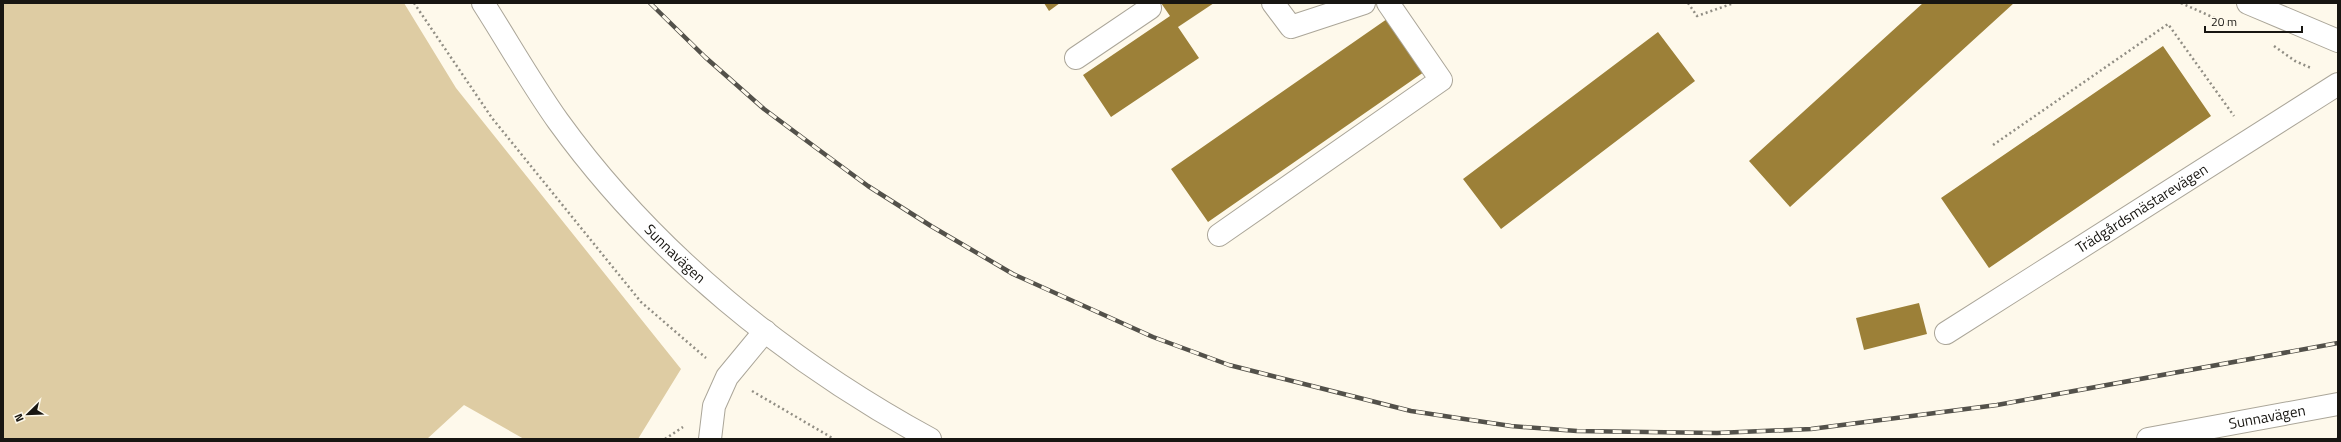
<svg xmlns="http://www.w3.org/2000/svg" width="2341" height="442" font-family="'Titillium Web',sans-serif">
  <rect width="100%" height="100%" fill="#fef9eb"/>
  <path fill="#decca3" d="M 3,3 L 404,3 L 456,88 L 681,369 L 638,439 L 524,439 L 464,405 L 427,439 L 3,439 Z"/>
  <path fill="#9c8038" d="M 1044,3 L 1060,3 L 1049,11 Z
    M 1161,3 L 1214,3 L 1178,27 L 1199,58 L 1111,117 L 1083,75 L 1170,16 Z
    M 1923,3 L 2014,3 L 1790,207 L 1749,161 Z
    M 1387,19 L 1424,72 L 1208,222 L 1171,169 Z
    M 1658,32 L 1695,81 L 1501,229 L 1463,179 Z
    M 2163,46 L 2211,116 L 1989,268 L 1941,198 Z
    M 1919,303 L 1927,334 L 1864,350 L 1856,318 Z"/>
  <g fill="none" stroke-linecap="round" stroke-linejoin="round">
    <g stroke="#aba699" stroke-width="24">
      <g id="minor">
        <path d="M 1273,3 L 1291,27 L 1364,3"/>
        <path d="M 2248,3 L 2338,41"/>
        <path d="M 1076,58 L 1150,8 L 1147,3"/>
        <path d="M 1219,235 L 1441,80 L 1388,3"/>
        <path id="s1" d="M 1946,333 L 2338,84"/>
        <path d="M 710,439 L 714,406 L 727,377 L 765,331"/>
      </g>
    </g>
    <g stroke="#aba699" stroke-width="24">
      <g id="major">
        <path id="s2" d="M 483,3 C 508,42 531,83 558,121 C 654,254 787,361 930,439"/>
        <path id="s3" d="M 2148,439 L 2338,404"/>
      </g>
    </g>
    <path stroke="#918e84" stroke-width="2.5" stroke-dasharray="2 3" stroke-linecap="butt" d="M 414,3 L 492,118 L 641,302 L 706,358
      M 1688,3 L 1697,16 L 1734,3
      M 2181,3 L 2228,24
      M 2274,46 L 2295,61 L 2311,68
      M 1993,145 L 2168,24 L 2234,116
      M 752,391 L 834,439
      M 665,439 L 683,427
      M 2336,439 L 2338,439"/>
    <use href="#minor" stroke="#fff" stroke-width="22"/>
    <use href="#major" stroke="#fff" stroke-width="22"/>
    <g stroke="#53514a" stroke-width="4.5">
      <path id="rail" d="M 650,3 L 705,57 L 764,109 L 815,147 L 868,186 L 931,226 L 1013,274 L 1153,337 L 1229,365 L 1411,411 L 1511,426 L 1577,431 L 1717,433 L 1811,429 L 1997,405 L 2338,343"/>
    </g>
    <use href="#rail" stroke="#fef9eb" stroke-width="3" stroke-dasharray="9" stroke-linecap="butt"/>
  </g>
  <g text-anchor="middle" stroke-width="3" stroke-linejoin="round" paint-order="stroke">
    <g font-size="15" fill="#181612" stroke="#fef9eb">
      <text dy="5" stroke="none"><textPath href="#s1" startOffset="232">Trädgårdsmästarevägen</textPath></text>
      <text dy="5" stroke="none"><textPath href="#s2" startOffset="317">Sunnavägen</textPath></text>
      <text dy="5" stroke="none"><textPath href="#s3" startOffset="121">Sunnavägen</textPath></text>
    </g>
  </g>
  <rect width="2341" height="442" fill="none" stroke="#181612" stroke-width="8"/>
  <g transform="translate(28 414) rotate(247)" stroke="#fef9eb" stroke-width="3" paint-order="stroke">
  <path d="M0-3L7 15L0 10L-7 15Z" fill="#181612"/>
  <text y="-6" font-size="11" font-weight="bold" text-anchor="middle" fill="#181612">N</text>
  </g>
  <path d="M2205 26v6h97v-6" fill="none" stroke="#181612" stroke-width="2"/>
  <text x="2211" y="26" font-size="12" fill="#181612" stroke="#fef9eb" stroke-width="3" paint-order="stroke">20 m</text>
</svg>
